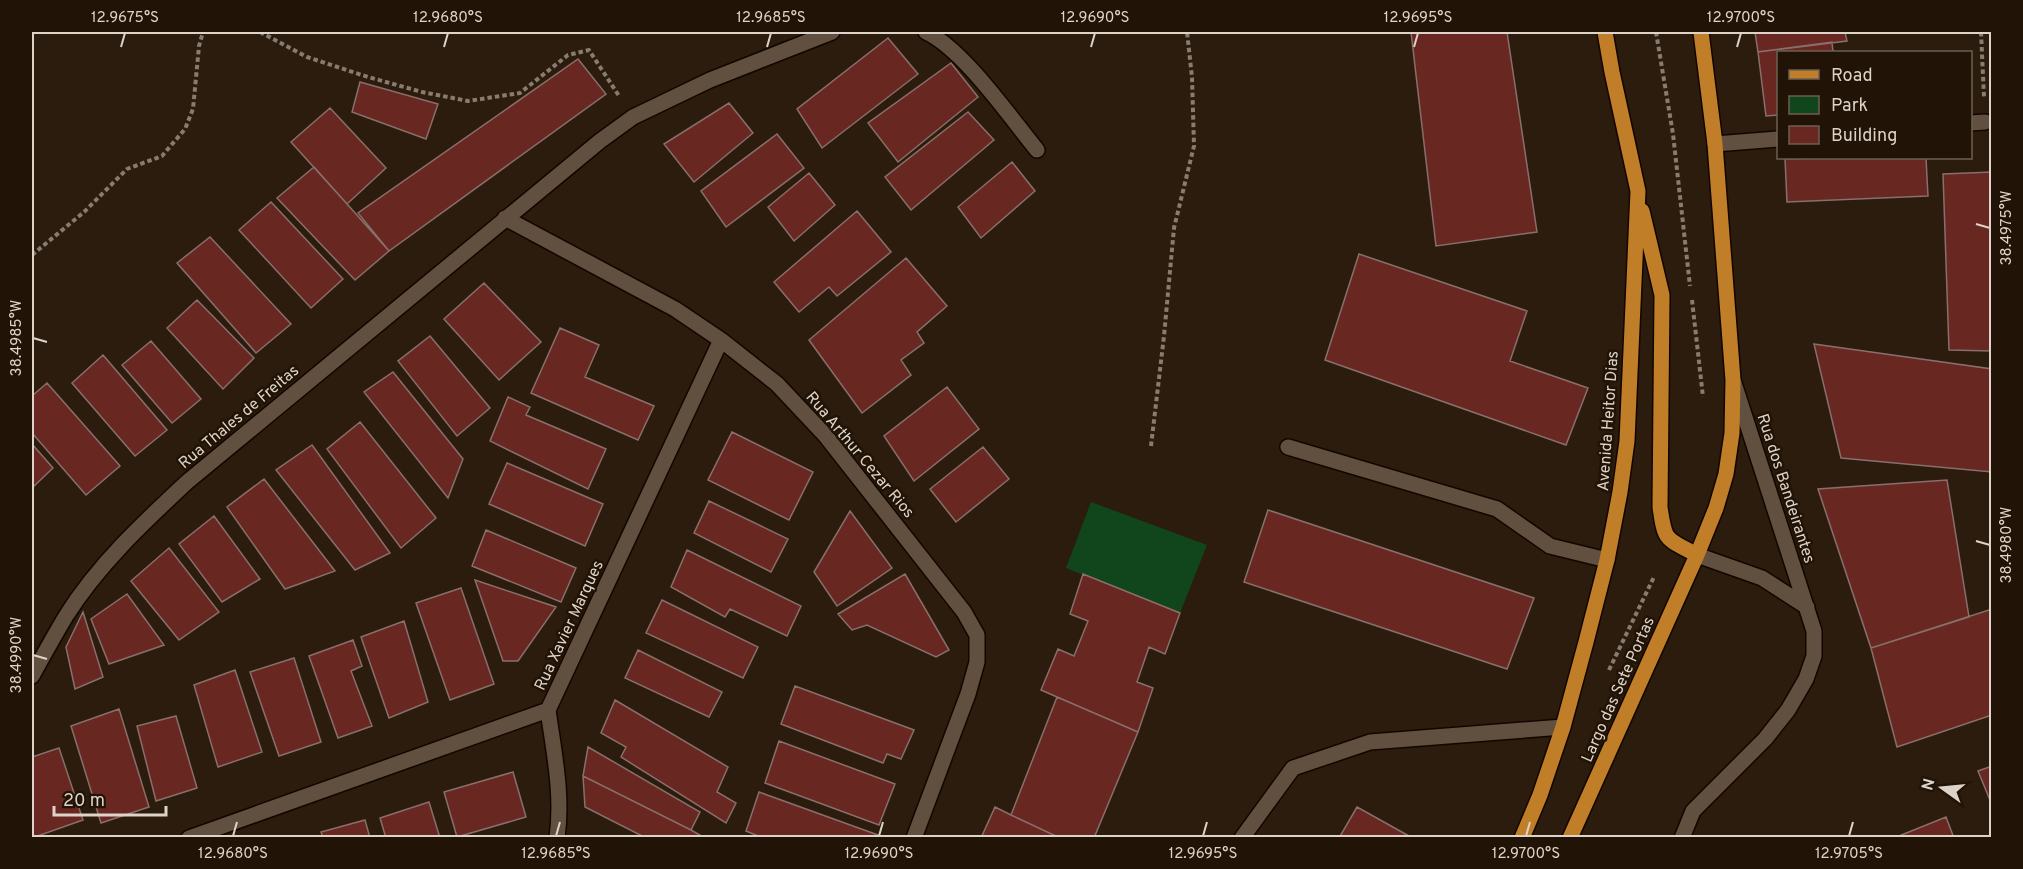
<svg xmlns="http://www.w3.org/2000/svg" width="2023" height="869" font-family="Overpass,sans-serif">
  <rect width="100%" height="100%" fill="#2b1c0d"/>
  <path fill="#11451b" d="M 1091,502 L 1207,545 L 1180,613 L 1066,568 Z"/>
  <path fill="#692722" stroke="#896f6b" stroke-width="1.5" d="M 1411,32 L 1507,32 L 1537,232 L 1436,246 Z
    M 1755,32 L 1845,32 L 1847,41 L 1758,52 Z
    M 888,38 L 918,74 L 822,148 L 797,109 Z
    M 1832,42 L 1833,52 L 1778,52 L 1778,115 L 1766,116 L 1758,52 Z
    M 578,59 L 606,94 L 389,251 L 358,213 Z
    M 951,63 L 978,97 L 898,162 L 868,123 Z
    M 360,82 L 438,104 L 426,139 L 352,112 Z
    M 729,103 L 753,133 L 694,182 L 664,144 Z
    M 330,108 L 386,168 L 347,204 L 291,142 Z
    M 968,112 L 994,140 L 911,210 L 885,177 Z
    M 777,134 L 804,168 L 726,227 L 701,191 Z
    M 1815,158 L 1926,158 L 1928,196 L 1787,202 L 1785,159 Z
    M 1012,162 L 1035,191 L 981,238 L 958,207 Z
    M 314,167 L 389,251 L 355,280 L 277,198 Z
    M 1992,172 L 1992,351 L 1949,350 L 1943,174 Z
    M 809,173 L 835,205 L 794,241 L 768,207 Z
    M 271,202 L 343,279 L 311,308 L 239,230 Z
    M 857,211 L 891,252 L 837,296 L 829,287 L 799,312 L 774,282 Z
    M 210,237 L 291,324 L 256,353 L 177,263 Z
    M 1359,254 L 1527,311 L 1510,361 L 1588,388 L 1566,445 L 1325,360 Z
    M 906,258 L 947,306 L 917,332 L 924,343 L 901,360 L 911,375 L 862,413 L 809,340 Z
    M 484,283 L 541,342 L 499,380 L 444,319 Z
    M 197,300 L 254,358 L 223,389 L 167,328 Z
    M 560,328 L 599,345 L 585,377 L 654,406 L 638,440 L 531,393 Z
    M 430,336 L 490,408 L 457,436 L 398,361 Z
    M 151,341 L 201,399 L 172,423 L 122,365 Z
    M 1814,344 L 1992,369 L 1992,472 L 1841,458 Z
    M 103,355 L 167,430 L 135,456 L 72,383 Z
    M 393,372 L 463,459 L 448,498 L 364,392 Z
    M 47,383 L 120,466 L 86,495 L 32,433 L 32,396 Z
    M 947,387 L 979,429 L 914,481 L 884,436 Z
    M 508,397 L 530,407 L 526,415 L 606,449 L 588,489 L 490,441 Z
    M 360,422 L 436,518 L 401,548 L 327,449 Z
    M 732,432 L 813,472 L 789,520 L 708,480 Z
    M 32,444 L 53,468 L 32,488 Z
    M 312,445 L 390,553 L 355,570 L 276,470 Z
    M 983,447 L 1009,479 L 956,522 L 930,489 Z
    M 507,463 L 603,504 L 585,546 L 489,504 Z
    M 264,479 L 335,571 L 285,589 L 227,507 Z
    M 1947,480 L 1969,617 L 1871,648 L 1818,489 Z
    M 709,501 L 788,539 L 771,572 L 694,533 Z
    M 1268,510 L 1534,598 L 1507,669 L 1244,582 Z
    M 850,511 L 892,568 L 837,606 L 814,572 Z
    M 214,516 L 260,579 L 222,602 L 179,544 Z
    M 486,530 L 576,568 L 561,602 L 472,566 Z
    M 169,548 L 219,612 L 179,640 L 131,581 Z
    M 687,550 L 801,606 L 787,636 L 730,609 L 725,617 L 671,587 Z
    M 905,574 L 949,650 L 936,657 L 867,625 L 852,630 L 838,614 Z
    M 1083,574 L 1180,613 L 1165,654 L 1149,647 L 1137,682 L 1153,688 L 1138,732 L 1041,690 L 1058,649 L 1074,656 L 1088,621 L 1070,614 Z
    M 475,580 L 556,607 L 518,661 L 503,661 Z
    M 461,588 L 494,684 L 450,700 L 416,603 Z
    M 127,594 L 164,645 L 109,664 L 91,619 Z
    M 662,600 L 758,647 L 743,678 L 646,633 Z
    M 1992,609 L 1992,715 L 1897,747 L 1871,648 Z
    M 83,612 L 103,677 L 75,689 L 66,647 Z
    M 404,621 L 428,702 L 389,718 L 361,637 Z
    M 353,640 L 362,666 L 351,671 L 372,726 L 338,738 L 309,656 Z
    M 638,650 L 722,692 L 709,717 L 625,678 Z
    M 294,658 L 321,742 L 279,756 L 250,672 Z
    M 235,670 L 262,752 L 218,767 L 194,685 Z
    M 795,686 L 914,730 L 901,759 L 887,754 L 883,763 L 781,724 Z
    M 1057,697 L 1138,732 L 1094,838 L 1060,838 L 1011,815 Z
    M 615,700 L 728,767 L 717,792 L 736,803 L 726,823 L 621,757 L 626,747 L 601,733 Z
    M 119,709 L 149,807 L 101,823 L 71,726 Z
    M 176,716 L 197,788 L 156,801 L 137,726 Z
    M 779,741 L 895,784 L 879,825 L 765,783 Z
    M 588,747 L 700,812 L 691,830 L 583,776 Z
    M 59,748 L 83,820 L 32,838 L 32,757 Z
    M 1992,766 L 1992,805 L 1978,771 Z
    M 513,772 L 526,817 L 457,837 L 444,792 Z
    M 583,776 L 691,830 L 705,838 L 646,838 L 585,807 Z
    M 759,792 L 878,835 L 877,838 L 763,838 L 746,831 Z
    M 429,802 L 440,838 L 386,838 L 380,818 Z
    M 995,807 L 1011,815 L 1060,838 L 981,838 Z
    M 1357,807 L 1409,836 L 1407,838 L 1339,838 Z
    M 1946,817 L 1954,838 L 1894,838 Z
    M 365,820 L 370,838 L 323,838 L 321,832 Z"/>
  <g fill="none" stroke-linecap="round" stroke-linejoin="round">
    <g stroke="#130600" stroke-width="18">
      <path id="service" d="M 1288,447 L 1497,509 L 1550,546 L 1607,560
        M 1242,838 L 1293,768 L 1370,742 L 1563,727"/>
    </g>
    <g stroke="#130600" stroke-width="18">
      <path id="minor" d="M 926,32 C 963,49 1010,117 1037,150
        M 1970,123 L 1985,122
        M 1715,144 L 1778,139
        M 505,218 L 675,309 L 721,340 L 777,384 L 825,435 L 964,612 L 977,635 L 977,662 L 968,694 L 914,838
        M 32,676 C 43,656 54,636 66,616 C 98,565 143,523 187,482 L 600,141 L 633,117 L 710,80 L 832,32
        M 548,710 C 554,753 563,795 557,838
        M 189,838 L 548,710 L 721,340"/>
    </g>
    <g stroke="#130600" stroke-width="18">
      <path id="tertiary" d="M 1697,555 L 1762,578 L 1807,607
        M 1682,838 L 1693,811 L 1765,739 L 1788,710 L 1806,679 L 1814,656 L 1814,631 L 1734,383"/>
    </g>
    <g stroke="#130600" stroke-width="18">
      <path id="primary" d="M 1642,211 L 1662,295 L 1660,507 C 1665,543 1666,538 1697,555
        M 1522,838 L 1540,795 L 1563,727 L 1586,642 L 1607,560 L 1620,492 L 1627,441 L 1638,191 L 1612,72 L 1605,32
        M 1570,838 L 1697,555 L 1716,508 L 1726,474 L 1732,433 L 1733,380 L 1715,144 L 1701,32"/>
    </g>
    <path stroke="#887b6f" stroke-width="4" stroke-dasharray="4.5 3" stroke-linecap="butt" d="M 260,32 L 307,57 L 368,77 L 422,92 L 468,101 L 520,93 L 568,55 L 589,50 L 619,96
      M 1656,32 L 1673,134 L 1690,286
      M 1981,32 L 1984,97
      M 32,255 L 84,212 L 127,169 L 162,156 L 185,129 L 193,109 L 199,46 L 203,32
      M 1692,300 L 1703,397
      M 1151,446 L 1164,336 L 1174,228 L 1194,146 L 1192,77 L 1187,32
      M 1609,670 L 1654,577"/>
    <use href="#service" stroke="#61503f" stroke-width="15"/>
    <use href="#minor" stroke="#61503f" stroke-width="15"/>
    <use href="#tertiary" stroke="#61503f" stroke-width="15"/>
    <use href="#primary" stroke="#c07e28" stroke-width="15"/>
  </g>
  <path fill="none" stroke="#ddd3c9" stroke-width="2" d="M 121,47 L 125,33M 444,47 L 448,33M 767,47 L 771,33M 1091,47 L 1095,33M 1414,47 L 1418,33M 1737,47 L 1741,33M 1976,224 L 1990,228M 33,338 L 47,342M 1976,541 L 1990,545M 33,655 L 47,659M 233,836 L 237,822M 556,836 L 560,822M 879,836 L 883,822M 1203,836 L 1207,822M 1526,836 L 1530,822M 1849,836 L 1853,822"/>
  <g text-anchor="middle" stroke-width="5" stroke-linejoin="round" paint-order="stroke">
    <g font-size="16" fill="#ddd3c9" stroke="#211305">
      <text transform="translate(238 416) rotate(-40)" y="6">Rua Thales de Freitas</text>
      <text transform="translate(1607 421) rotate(-86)" y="6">Avenida Heitor Dias</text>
      <text transform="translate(861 454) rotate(50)" y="6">Rua Arthur Cezar Rios</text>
      <text transform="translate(1787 488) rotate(72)" y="6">Rua dos Bandeirantes</text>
      <text transform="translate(568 625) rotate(-65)" y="6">Rua Xavier Marques</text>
      <text transform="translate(1617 689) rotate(-66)" y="6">Largo das Sete Portas</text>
    </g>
  </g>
  <rect width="2023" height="869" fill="none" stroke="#211305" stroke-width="66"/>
  <rect x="1777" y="51" width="195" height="108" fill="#211305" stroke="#6c6053" stroke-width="1.5"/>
  <rect x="1789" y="70" width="30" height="9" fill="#c07e28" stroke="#6c6053" stroke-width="1.5"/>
  <text x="1831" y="81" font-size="18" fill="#ddd3c9">Road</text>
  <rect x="1789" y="96" width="30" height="18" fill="#11451b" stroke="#6c6053" stroke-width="1.5"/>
  <text x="1831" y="111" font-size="18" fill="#ddd3c9">Park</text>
  <rect x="1789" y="126" width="30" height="18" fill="#692722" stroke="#6c6053" stroke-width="1.5"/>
  <text x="1831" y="141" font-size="18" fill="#ddd3c9">Building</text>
  <g transform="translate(1942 788) rotate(285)" stroke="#211305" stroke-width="4.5" paint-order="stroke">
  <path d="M0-4.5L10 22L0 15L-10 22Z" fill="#ddd3c9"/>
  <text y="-9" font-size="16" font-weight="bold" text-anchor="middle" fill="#ddd3c9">N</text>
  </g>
  <path d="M54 806v9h112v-9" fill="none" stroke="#ddd3c9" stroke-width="3"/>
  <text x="63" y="806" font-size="18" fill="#ddd3c9" stroke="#211305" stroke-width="4.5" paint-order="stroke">20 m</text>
  <rect x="33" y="33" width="1957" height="803" fill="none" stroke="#ddd3c9" stroke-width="2"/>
  <g font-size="15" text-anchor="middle" fill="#ddd3c9">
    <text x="125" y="22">12.9675°S</text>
    <text x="448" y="22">12.9680°S</text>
    <text x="771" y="22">12.9685°S</text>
    <text x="1095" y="22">12.9690°S</text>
    <text x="1418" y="22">12.9695°S</text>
    <text x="1741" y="22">12.9700°S</text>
    <text transform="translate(2006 228) rotate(-90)" y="5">38.4975°W</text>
    <text transform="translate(16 338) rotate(-90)" y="5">38.4985°W</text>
    <text transform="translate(2006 545) rotate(-90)" y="5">38.4980°W</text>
    <text transform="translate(16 655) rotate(-90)" y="5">38.4990°W</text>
    <text x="233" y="858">12.9680°S</text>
    <text x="556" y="858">12.9685°S</text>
    <text x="879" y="858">12.9690°S</text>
    <text x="1203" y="858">12.9695°S</text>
    <text x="1526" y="858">12.9700°S</text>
    <text x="1849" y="858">12.9705°S</text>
  </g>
</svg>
